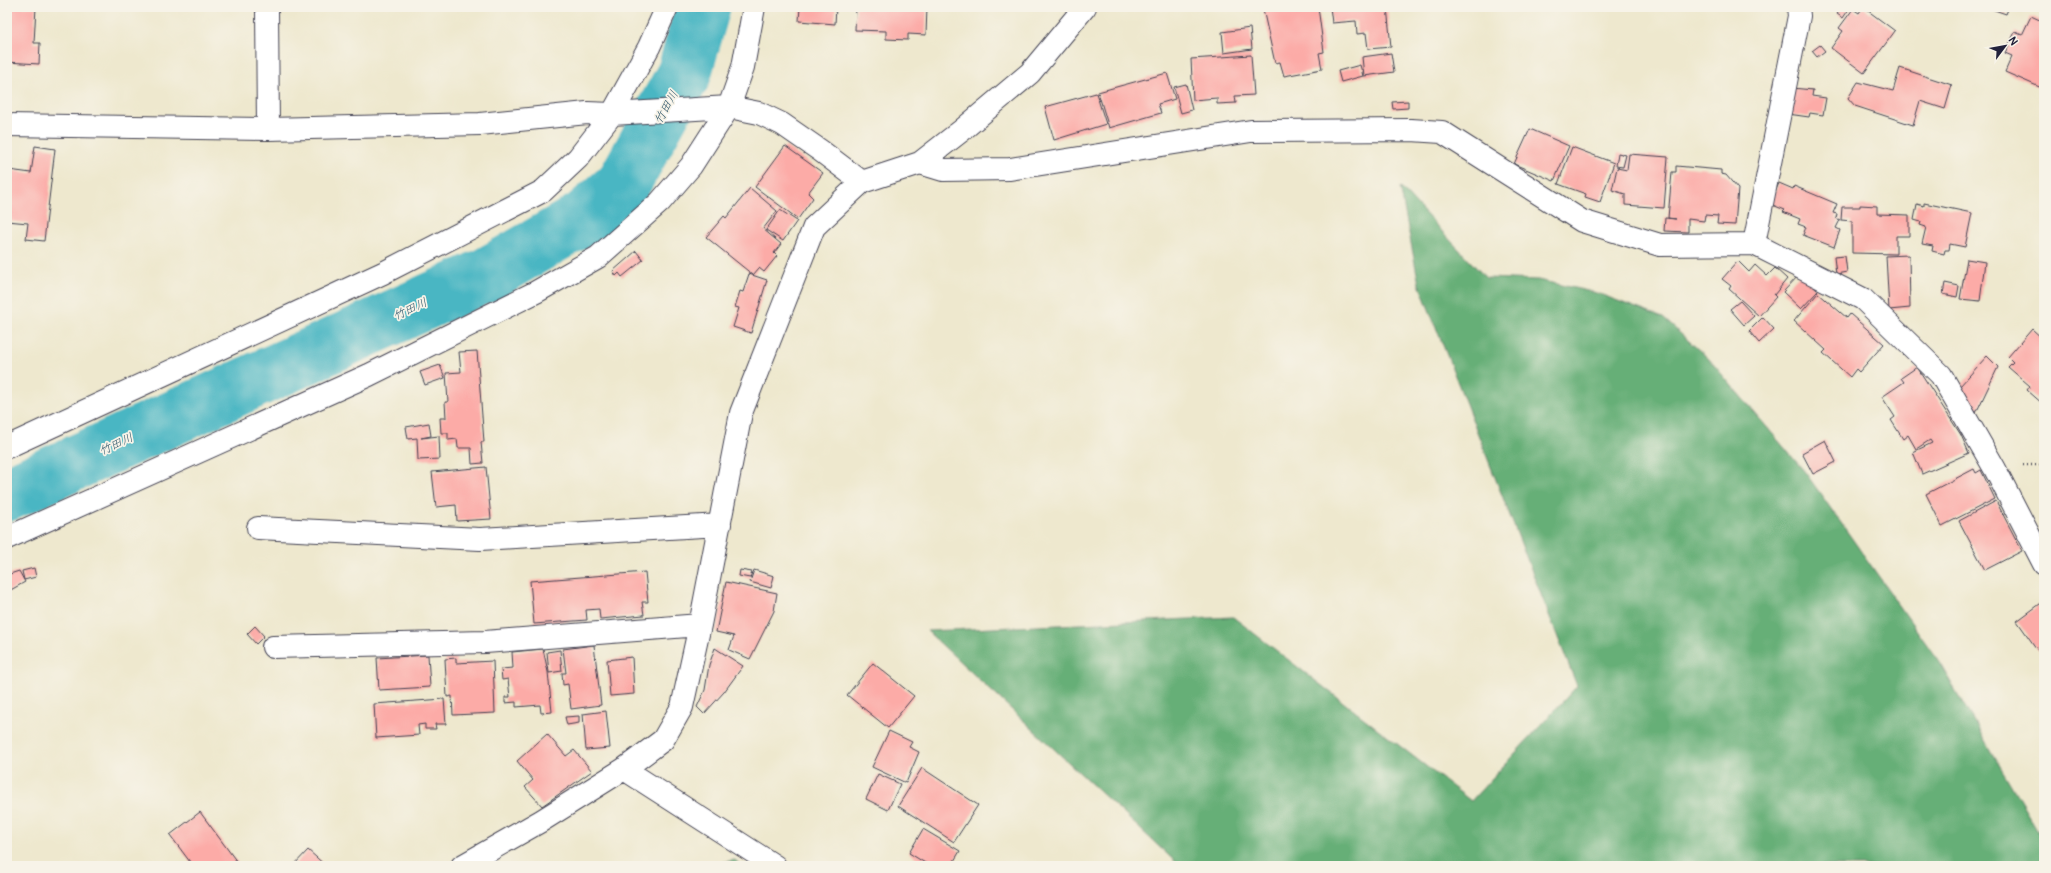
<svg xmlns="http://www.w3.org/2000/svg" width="2051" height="873" font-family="Pangolin,'Klee One',sans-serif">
  <rect width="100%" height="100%" fill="#f7f3e8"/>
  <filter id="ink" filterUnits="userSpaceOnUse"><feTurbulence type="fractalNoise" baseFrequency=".025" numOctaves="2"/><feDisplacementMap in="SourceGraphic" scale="8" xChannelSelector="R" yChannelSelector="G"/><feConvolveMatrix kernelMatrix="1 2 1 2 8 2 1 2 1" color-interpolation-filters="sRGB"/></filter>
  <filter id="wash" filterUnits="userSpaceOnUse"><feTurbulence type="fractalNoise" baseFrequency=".012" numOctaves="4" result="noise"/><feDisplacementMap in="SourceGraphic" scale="16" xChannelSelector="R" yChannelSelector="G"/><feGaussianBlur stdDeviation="0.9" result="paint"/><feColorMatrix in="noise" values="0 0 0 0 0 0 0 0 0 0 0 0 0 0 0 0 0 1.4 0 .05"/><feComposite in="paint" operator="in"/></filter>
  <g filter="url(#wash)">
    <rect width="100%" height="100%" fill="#eee8ce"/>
    <path fill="#66af77" stroke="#446859" d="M 1400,187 L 1486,278 L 1538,280 L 1597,293 L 1663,318 L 1708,358 L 1805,472 L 1937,659 L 2044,841 L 2044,866 L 1180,866 L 927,631 L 1233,617 L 1471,801 L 1577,686 L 1419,284 Z
      M 735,860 L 742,866 L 703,866 Z"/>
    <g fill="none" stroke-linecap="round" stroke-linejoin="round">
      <path stroke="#48b6c3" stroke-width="55" d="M 7,494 L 488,274 L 584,218 L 623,184 L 684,74 L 703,7"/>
    </g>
    <g id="blocks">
      <path fill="#fcaba7" d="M 7,7 L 36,7 L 34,43 L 40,43 L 39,64 L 7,62 Z
        M 800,7 L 836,7 L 835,24 L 799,21 Z
        M 856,7 L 927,7 L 926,35 L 908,34 L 908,40 L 886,39 L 886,31 L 855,30 Z
        M 1273,7 L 1318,7 L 1324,52 L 1319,53 L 1322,69 L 1284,76 L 1280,62 L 1275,63 L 1263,9 Z
        M 1330,7 L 1387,7 L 1391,47 L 1368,49 L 1366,33 L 1357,34 L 1356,21 L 1332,23 Z
        M 1842,7 L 1849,9 L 1843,18 L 1837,14 Z
        M 1863,7 L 1895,31 L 1864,73 L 1831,48 L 1843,31 L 1839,28 L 1853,9 L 1859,13 Z
        M 1986,7 L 2009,7 L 2006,14 Z
        M 2031,16 L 2044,22 L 2044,89 L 2005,72 L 2012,56 L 2005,53 L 2015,32 L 2022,35 Z
        M 1250,28 L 1252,49 L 1224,53 L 1222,32 Z
        M 1820,45 L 1825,51 L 1817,57 L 1812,51 Z
        M 1391,53 L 1394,72 L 1364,76 L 1362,57 Z
        M 1251,55 L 1254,95 L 1235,96 L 1236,103 L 1217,104 L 1217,98 L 1193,100 L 1191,59 Z
        M 1360,65 L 1363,76 L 1341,82 L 1338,71 Z
        M 1900,68 L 1952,85 L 1945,109 L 1920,101 L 1913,125 L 1855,106 L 1848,98 L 1858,82 L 1893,91 Z
        M 1167,73 L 1175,99 L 1158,104 L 1161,113 L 1109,128 L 1098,92 Z
        M 1186,84 L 1192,110 L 1181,113 L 1174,87 Z
        M 1792,88 L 1813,90 L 1812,96 L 1826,98 L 1823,115 L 1810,113 L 1809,117 L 1788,114 Z
        M 1096,93 L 1106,124 L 1054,140 L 1045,107 Z
        M 1408,101 L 1408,108 L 1393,109 L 1392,102 Z
        M 1530,129 L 1569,146 L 1554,181 L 1514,164 Z
        M 35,146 L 55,149 L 44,241 L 26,239 L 28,223 L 7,221 L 7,189 L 9,170 L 31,173 Z
        M 785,146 L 823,173 L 808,193 L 813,198 L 798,219 L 755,187 Z
        M 1572,147 L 1614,163 L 1600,202 L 1585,197 L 1586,194 L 1558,184 Z
        M 1618,153 L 1626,155 L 1623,167 L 1616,166 Z
        M 1629,154 L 1668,157 L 1664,208 L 1625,205 L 1625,194 L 1612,190 L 1617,168 L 1627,170 Z
        M 1676,166 L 1721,170 L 1721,174 L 1726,175 L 1738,189 L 1735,225 L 1717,224 L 1718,216 L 1705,215 L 1704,221 L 1688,219 L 1688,232 L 1664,231 L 1665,218 L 1676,219 L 1668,218 L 1672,172 L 1676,172 Z
        M 1779,183 L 1793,189 L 1794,186 L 1837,204 L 1833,213 L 1837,214 L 1836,218 L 1840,220 L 1836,228 L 1840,230 L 1834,247 L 1803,235 L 1806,227 L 1798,224 L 1800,219 L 1783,212 L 1785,210 L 1770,204 Z
        M 750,188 L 777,211 L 763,229 L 781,244 L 774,253 L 777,256 L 764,272 L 759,268 L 753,275 L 706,237 L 724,216 L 726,218 Z
        M 1924,203 L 1972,213 L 1965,247 L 1950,244 L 1949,250 L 1945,250 L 1944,254 L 1932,251 L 1933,246 L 1922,244 L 1926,227 L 1920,225 L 1921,222 L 1914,220 L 1917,204 L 1924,206 Z
        M 1860,205 L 1877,206 L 1877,214 L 1909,215 L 1909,236 L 1896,236 L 1896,254 L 1852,253 L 1852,221 L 1841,220 L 1842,207 L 1860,207 Z
        M 780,210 L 797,221 L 783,241 L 766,230 Z
        M 636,251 L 643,260 L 622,277 L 619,273 L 616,276 L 613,271 Z
        M 1909,255 L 1910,308 L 1889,310 L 1886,256 Z
        M 1845,256 L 1847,272 L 1836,274 L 1834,257 Z
        M 1967,259 L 1985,262 L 1980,301 L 1960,299 Z
        M 1738,261 L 1749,272 L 1755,265 L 1767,276 L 1775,268 L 1787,279 L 1774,295 L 1776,297 L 1759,316 L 1729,289 L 1731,286 L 1722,279 Z
        M 749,274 L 767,280 L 751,333 L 733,327 L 739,308 L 735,307 L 740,291 L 743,292 Z
        M 1800,274 L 1818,291 L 1801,309 L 1783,292 Z
        M 1945,283 L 1959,286 L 1957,297 L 1943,294 Z
        M 1818,293 L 1847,318 L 1850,314 L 1884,344 L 1859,372 L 1856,369 L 1850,377 L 1823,353 L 1826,350 L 1794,321 Z
        M 1740,301 L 1754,316 L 1744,325 L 1730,309 Z
        M 1763,317 L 1774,329 L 1759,343 L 1749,331 Z
        M 2032,329 L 2044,340 L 2044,405 L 2027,390 L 2030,386 L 2008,367 L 2013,362 L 2008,357 Z
        M 477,351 L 484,442 L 481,442 L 483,463 L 472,464 L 471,448 L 458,448 L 457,439 L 448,440 L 448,433 L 441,433 L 440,418 L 446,418 L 445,402 L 448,402 L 446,373 L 461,372 L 459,352 Z
        M 1987,356 L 1998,367 L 1976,413 L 1960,386 Z
        M 440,365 L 445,378 L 425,385 L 420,372 Z
        M 1917,367 L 1961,435 L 1969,453 L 1922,474 L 1913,452 L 1932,443 L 1930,440 L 1916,449 L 1908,435 L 1903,439 L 1891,420 L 1895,417 L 1882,397 L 1904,382 L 1901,378 Z
        M 429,423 L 431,436 L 421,438 L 439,436 L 440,459 L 418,460 L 417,438 L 408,439 L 406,427 Z
        M 1825,440 L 1836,462 L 1813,474 L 1802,453 Z
        M 486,467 L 491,519 L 457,521 L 456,505 L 436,507 L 432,472 Z
        M 1974,469 L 1976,473 L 1981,470 L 1995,499 L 1942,526 L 1926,494 Z
        M 1996,501 L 2022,551 L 1985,570 L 1959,521 Z
        M 34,568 L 36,577 L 24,580 L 22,571 Z
        M 740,570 L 752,572 L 750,578 L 739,576 Z
        M 754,570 L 774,576 L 771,588 L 750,582 Z
        M 19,571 L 25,582 L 7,592 L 7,575 Z
        M 645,572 L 648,602 L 642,602 L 644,615 L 600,619 L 599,609 L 586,610 L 587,620 L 534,624 L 530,581 Z
        M 726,582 L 777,593 L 774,611 L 750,659 L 729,650 L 734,636 L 716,632 Z
        M 2044,601 L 2044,653 L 2041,655 L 2017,621 Z
        M 255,626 L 264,636 L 256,644 L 247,634 Z
        M 594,645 L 601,705 L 571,709 L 568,684 L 563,685 L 562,673 L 566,673 L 563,649 Z
        M 715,648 L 743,666 L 724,692 L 704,714 L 697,707 L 705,690 L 709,665 Z
        M 543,649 L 548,672 L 552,712 L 541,713 L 540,705 L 516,707 L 516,702 L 505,703 L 505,697 L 510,697 L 508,679 L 502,680 L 501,669 L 513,668 L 512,652 Z
        M 560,650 L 562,671 L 549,673 L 547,652 Z
        M 428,655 L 430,687 L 379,690 L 377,658 Z
        M 632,657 L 634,694 L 610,696 L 607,660 Z
        M 456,658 L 456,663 L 493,661 L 495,713 L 453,715 L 452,696 L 447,697 L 445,659 Z
        M 873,663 L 914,696 L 888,728 L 847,695 Z
        M 444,699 L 446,724 L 435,724 L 436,729 L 425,729 L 425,724 L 418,725 L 419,735 L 376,738 L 374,704 Z
        M 606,711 L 610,748 L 586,750 L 583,714 Z
        M 579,716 L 579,723 L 567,725 L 565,717 Z
        M 889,731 L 912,742 L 909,747 L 919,752 L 906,783 L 872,767 Z
        M 547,734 L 566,756 L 574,750 L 592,771 L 542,806 L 525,787 L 533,780 L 517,761 Z
        M 922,768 L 978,805 L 954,842 L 898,806 Z
        M 878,774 L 900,784 L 888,810 L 866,799 Z
        M 200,812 L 240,866 L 193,866 L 170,835 Z
        M 923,829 L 960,851 L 951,866 L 930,866 L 909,853 Z
        M 308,850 L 326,866 L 293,866 Z"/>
    </g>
  </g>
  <g filter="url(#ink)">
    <use href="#blocks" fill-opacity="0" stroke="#414051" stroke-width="1"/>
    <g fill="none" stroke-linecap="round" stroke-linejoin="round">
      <g stroke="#414051" stroke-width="24">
        <path id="minor" d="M 267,7 L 268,129
          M 1798,7 L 1799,16 L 1754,244 L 1863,299 L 1941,375 L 1995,469 L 2044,564
          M 7,125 L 268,129 L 480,124 L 587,113 L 612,114 L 729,107 L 759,113 L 782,124 L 821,151 L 862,182
          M 920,163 L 943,170 L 1010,169 L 1251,131 L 1411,130 L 1442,132 L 1582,221 L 1660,245 L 1754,244
          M 7,447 L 383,273 L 543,191 L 578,158 L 612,114 L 649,47 L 667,7
          M 258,528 L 480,539 L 720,525
          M 7,538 L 369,375 L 536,292 L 598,257 L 660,202 L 691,166 L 729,107 L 743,67 L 754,7
          M 273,647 L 485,642 L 700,625
          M 624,769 L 775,866
          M 462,866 L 541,821 L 624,769 L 663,740 L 682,707 L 700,625 L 741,413 L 814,227 L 862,182 L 920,163 L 961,131 L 1030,73 L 1085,7"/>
      </g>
      <path stroke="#414051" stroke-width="2.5" stroke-dasharray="1 3" stroke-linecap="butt" d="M 2023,465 L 2044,465"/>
      <use href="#minor" stroke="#fff" stroke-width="22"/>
    </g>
  </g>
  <g text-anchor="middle" stroke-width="3.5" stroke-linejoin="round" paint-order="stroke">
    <g font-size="12" font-style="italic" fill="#2f566b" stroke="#f7f3e8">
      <text transform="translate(666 107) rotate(-61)" y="4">竹田川</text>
      <text transform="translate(410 309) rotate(-25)" y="4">竹田川</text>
      <text transform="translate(116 444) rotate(-25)" y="4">竹田川</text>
    </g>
  </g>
  <rect width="2051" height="873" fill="none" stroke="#f7f3e8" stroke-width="24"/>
  <g transform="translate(2005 46) rotate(58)" stroke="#f7f3e8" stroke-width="3" paint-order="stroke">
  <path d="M0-3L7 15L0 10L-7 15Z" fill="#22223b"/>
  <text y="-6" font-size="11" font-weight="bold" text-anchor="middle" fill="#22223b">N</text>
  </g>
</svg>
